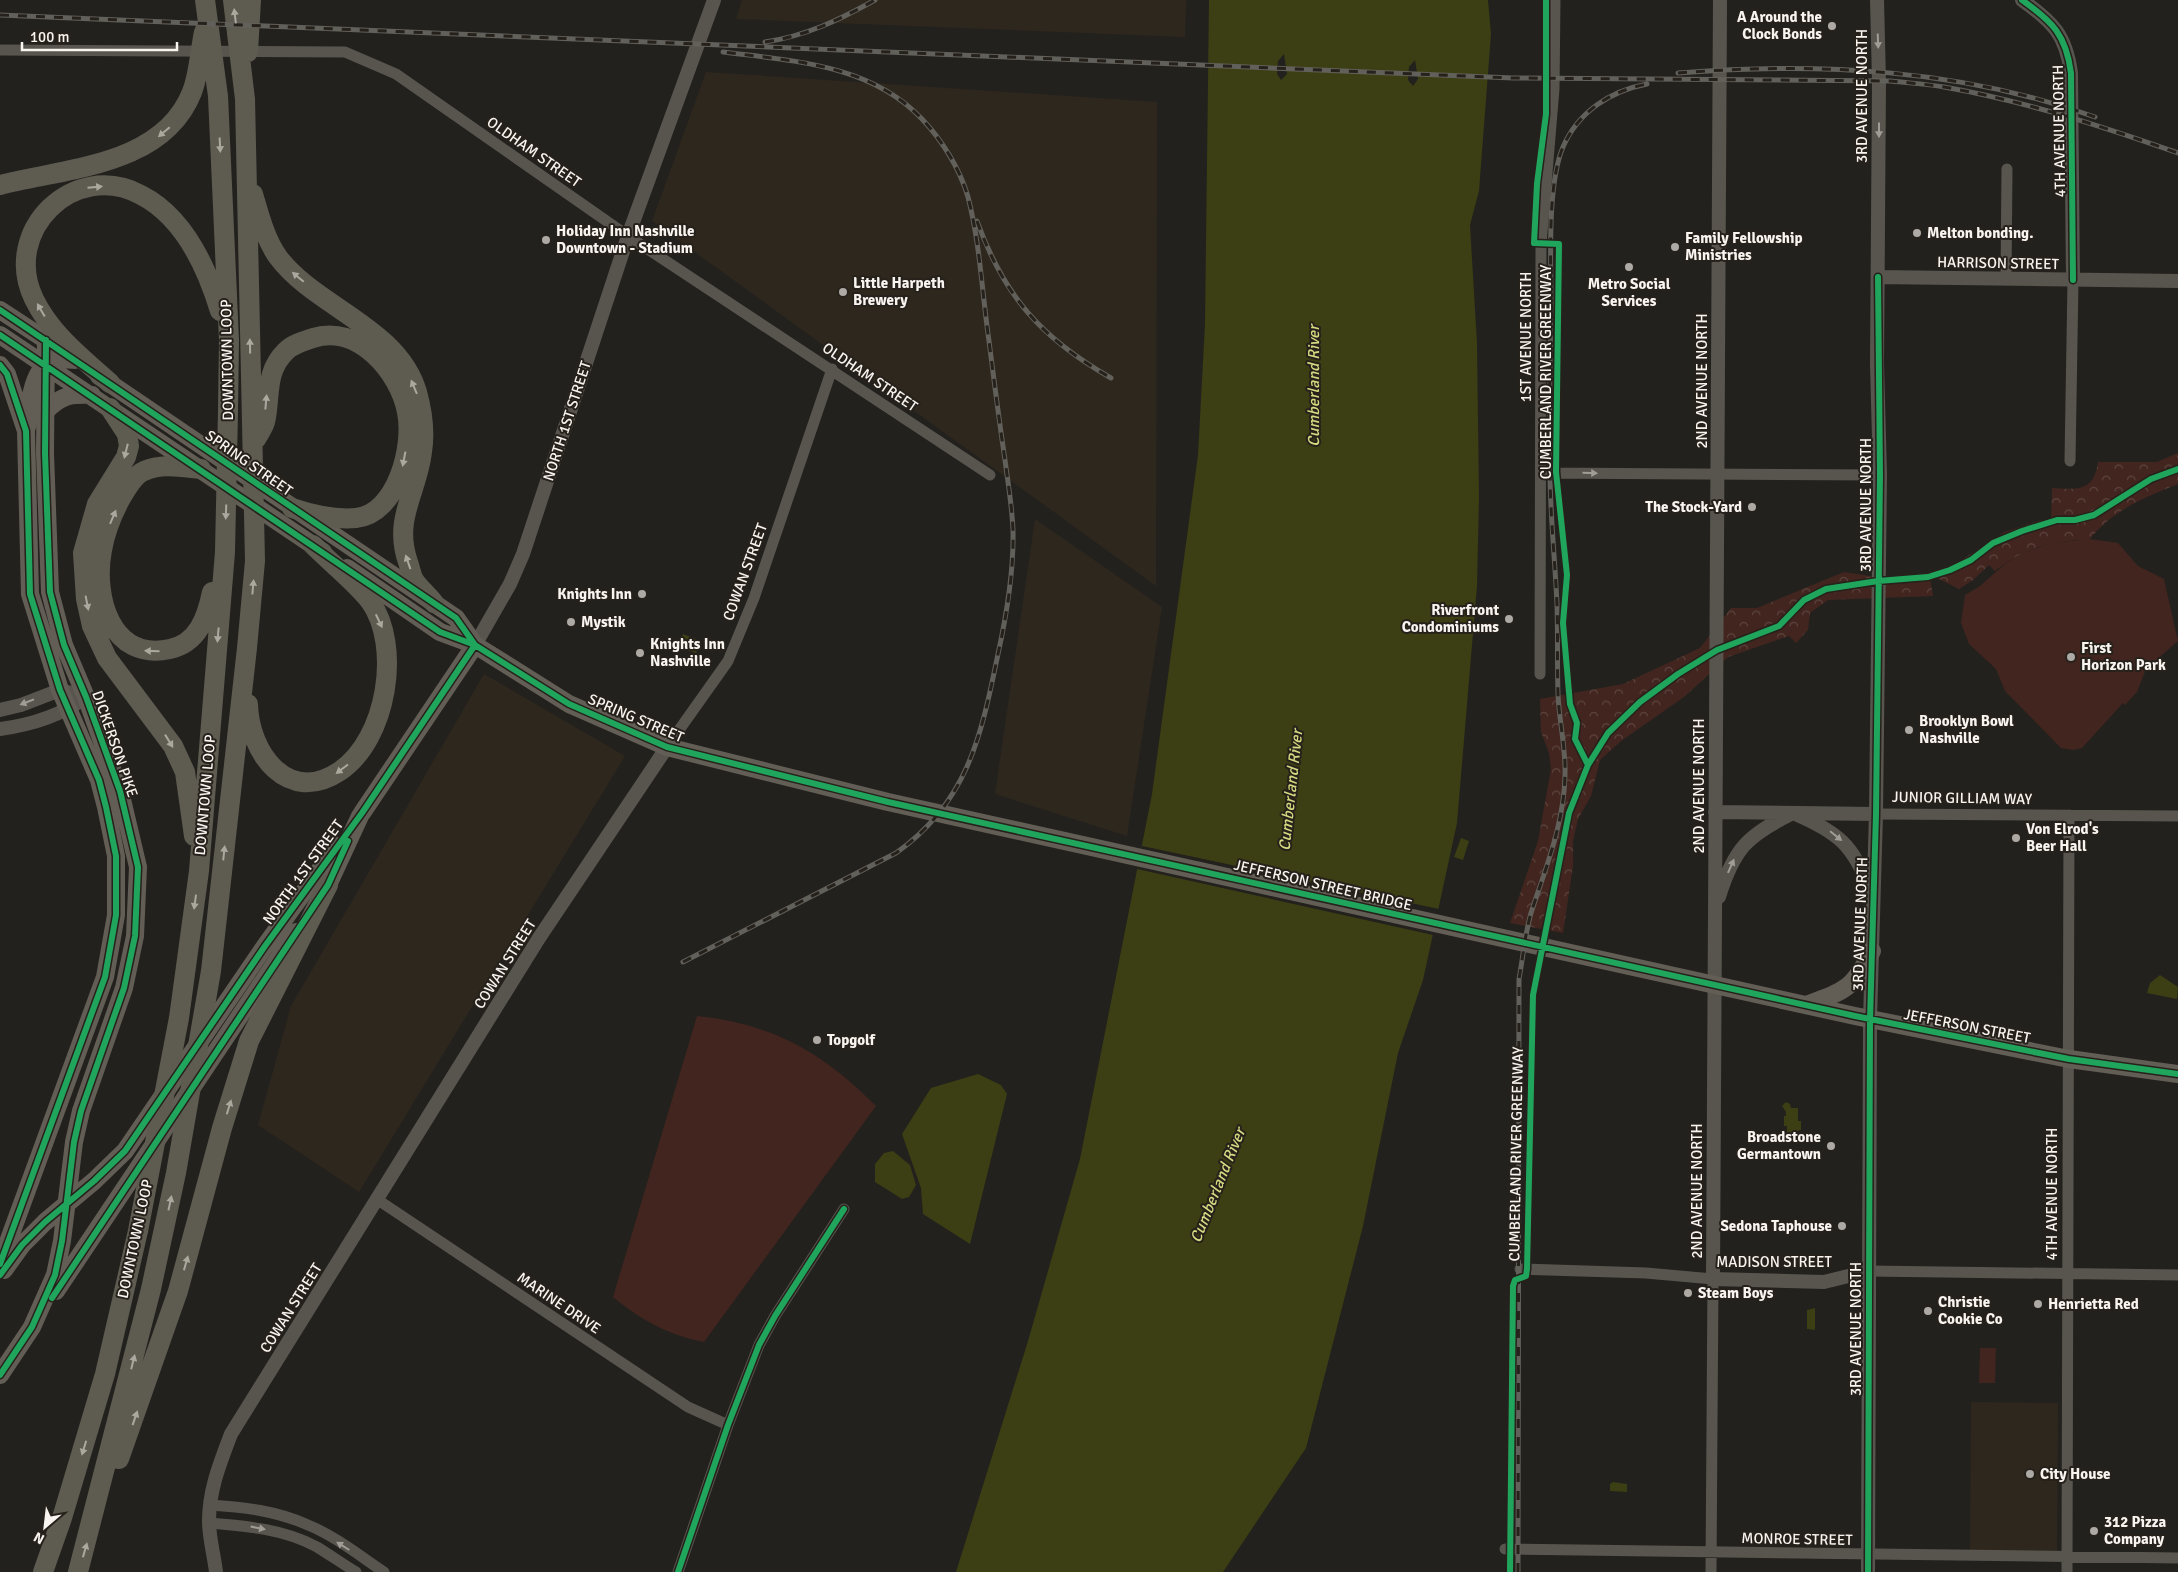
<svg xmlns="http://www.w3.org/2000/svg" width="2178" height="1572" font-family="Signika,sans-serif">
  <defs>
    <pattern id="forest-crowns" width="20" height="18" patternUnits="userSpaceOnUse" patternTransform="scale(1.25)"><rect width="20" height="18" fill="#41251e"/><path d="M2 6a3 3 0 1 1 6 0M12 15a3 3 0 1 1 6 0" fill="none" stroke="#5d453f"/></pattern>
  </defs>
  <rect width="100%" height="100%" fill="#23211e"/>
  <path fill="#2e271d" d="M 742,0 L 1186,0 L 1185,37 L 736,19 Z
    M 706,72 L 1157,102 L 1156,586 L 652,221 Z
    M 1035,519 L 1162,607 L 1127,836 L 995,794 Z
    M 484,674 L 625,756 L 359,1192 L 258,1125 L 291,1006 Z
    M 1971,1402 L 2058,1403 L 2057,1553 L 1970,1551 Z"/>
  <path fill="#41251e" d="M 2090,539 L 2118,543 L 2138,566 L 2164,579 L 2178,641 L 2146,669 L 2137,692 L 2125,705 L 2123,703 L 2082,748 L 2073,750 L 2061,748 L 2005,691 L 1996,669 L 1969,644 L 1961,623 L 1965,595 L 1980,586 L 2006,563 L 2022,553 L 2051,543 Z
    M 697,1016 C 773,1024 822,1052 876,1106 L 704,1342 C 668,1335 641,1320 613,1297 Z
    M 1980,1348 L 1996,1348 L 1995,1383 L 1979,1383 Z"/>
  <path fill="url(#forest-crowns)" d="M 2178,453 L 2178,484 C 2143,498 2113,510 2089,540 C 2052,540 2024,548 1995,571 L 1989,565 L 1973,580 L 1959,589 L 1939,579 L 1930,578 L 1933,596 L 1828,600 L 1810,613 L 1808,630 L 1796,643 L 1789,636 L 1728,657 L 1684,697 L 1621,741 L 1600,760 L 1591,796 L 1578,819 L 1573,841 L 1573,866 L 1563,933 L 1510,923 L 1538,841 L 1551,769 L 1549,753 L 1541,732 L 1540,699 L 1623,684 L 1700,648 L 1731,608 L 1757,608 L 1844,572 L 1883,578 L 1922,575 L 1951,567 L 2004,532 L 2041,520 L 2051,520 L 2052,488 C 2076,489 2094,493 2098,462 L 2157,462 Z"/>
  <path fill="#3c3e13" d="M 1209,0 L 1488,0 L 1491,34 L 1479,191 L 1470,225 L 1477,343 L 1479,498 L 1477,586 L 1457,823 L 1423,980 L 1398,1053 L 1363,1226 L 1306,1448 L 1223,1572 L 956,1572 L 1028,1341 L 1080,1159 L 1152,794 L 1198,455 L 1205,324 Z
    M 683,634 L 701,641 L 696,653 L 678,647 Z
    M 1461,838 L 1469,841 L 1463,860 L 1454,857 Z
    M 2160,975 L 2178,987 L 2177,999 L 2147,993 L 2150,983 Z
    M 978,1074 L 1001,1085 L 1007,1094 L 970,1244 L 923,1214 L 921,1188 L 902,1134 L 931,1088 Z
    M 1786,1102 L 1790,1104 L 1791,1108 L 1798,1108 L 1798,1121 L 1801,1121 L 1801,1130 L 1797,1131 L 1801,1140 L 1798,1144 L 1793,1142 L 1792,1136 L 1787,1136 L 1787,1126 L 1784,1126 L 1784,1116 L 1786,1116 L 1786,1112 L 1782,1106 Z
    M 893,1151 L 910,1165 L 916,1185 L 909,1197 L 902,1199 L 875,1182 L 875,1164 L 884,1153 Z
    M 1815,1308 L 1815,1330 L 1807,1329 L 1807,1310 Z
    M 1613,1482 L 1627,1484 L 1627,1492 L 1610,1491 L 1610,1484 Z"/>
  <path fill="#23211e" d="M 1284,54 L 1287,74 L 1281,80 L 1277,74 L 1278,61 Z
    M 1415,60 L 1418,79 L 1413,86 L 1408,80 L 1409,67 Z
    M 1142,846 L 1439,909 L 1433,935 L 1137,869 Z"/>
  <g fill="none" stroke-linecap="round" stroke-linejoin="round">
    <path stroke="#58554e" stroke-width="11" d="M 0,50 L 345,52 L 396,74 L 628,236 L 990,475
      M 2006,279 L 2007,169
      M 2070,461 L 2073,280
      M 1541,473 L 1880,475
      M 1540,674 L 1541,244 L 1554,89 L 1555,0
      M 667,747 L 728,661 L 754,598 L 832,369
      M 1876,814 L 2178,816
      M 378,1200 L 688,1407 L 728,1425
      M 1520,1269 L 1646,1273 L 1713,1279 L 1711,1572
      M 1869,1271 L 2178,1275
      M 210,1505 C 244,1507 277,1511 308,1525 C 335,1536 360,1556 384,1572
      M 209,1523 C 246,1526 284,1529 317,1547 C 330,1555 343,1564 356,1572
      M 1505,1549 L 2178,1558
      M 678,1572 L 728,1425 L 759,1345 L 775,1316 L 844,1209
      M 2067,1572 L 2069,815"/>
    <path stroke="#58554e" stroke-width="14" d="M 1720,0 L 1713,1279 L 1824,1282 L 1869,1271
      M 2022,0 C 2053,22 2066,35 2071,73 L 2073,280
      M 1878,277 L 2178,281
      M 475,645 L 510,584 L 523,554 L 628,236 L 714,0
      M 0,710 L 21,705 L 60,690 L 86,697
      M 0,729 C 30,725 62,715 86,697
      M 1715,812 L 1876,814
      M 1719,897 C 1734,848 1748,835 1793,813 C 1838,832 1854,845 1871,892
      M 216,1572 C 214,1555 209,1538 209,1521 C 209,1490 220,1463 231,1434 L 539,938 L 667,747
      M 1868,1572 L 1870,1020 L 1876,814 L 1880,475 L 1877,364 L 1879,81 L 1877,0"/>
    <path stroke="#625e55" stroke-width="18" d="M 0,310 L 55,346
      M 0,335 L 323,552
      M 0,365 L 7,374 L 26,431 L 30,594 L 60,690 L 99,780 L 106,807 L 116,856 L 116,915 L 105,977 L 0,1264
      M 99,376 L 456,618 L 475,645
      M 46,411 C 61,395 71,394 92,395
      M 27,427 C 29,407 31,366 55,360 C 61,358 69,360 75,360
      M 347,568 L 440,632 L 475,645 L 569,704 L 667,747 L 888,802 L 1855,1016 L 2069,1059 L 2178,1074
      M 362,813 L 475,645
      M 320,896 L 328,885 L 360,816
      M 1806,1005 C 1845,991 1853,989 1872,951
      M 4,1270 L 22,1245 L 45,1222 L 94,1181 L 125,1151 L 265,946 L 337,846
      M 56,1291 L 296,932
      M 0,1375 L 32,1327 L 55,1275 L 62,1241 L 74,1142 L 81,1111 L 124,988 L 135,936 L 138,867 L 120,791 L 86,697 L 64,645 L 50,592 L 45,453 L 46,340"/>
    <path stroke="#5e5c51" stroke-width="20" d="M 248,52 L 251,0
      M 0,185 C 66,168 163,166 192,92 C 199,74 200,51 204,32
      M 253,194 C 259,214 265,239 278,257 C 315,307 398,327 417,392 C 422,410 425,433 422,452 C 417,493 393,519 408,562 C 410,567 411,575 414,580 C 419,588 428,595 434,603
      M 110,383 C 81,357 51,334 34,299 C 1,231 74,159 141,195 C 184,217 207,268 220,311
      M 110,408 L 127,434 L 129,446 L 126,457 L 97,504 L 83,553 L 86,599 L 92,626 L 107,658 L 173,746 L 185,772 L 194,836
      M 256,439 C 259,434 263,428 265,422 C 271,398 264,372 286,351 C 293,344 304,341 313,338 C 358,324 399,371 407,412 C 414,446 397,514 356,518 C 334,520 313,515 292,508
      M 201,469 C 181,467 162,463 144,471 C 134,475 125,491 120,500 C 112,515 105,533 102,550 C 93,597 111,662 170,649 C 198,643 207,617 212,592
      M 248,704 C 249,753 288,806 340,771 C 387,739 402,646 370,601 C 356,583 330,562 313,545
      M 119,1459 L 178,1291 L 222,1128 L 249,1041 L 328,885
      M 43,1572 L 62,1518 L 105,1374 L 138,1231 L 179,1018 L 199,871 L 225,552 L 228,411 L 229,340 L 218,96 L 205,0
      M 78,1572 L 151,1289 L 176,1173 L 211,971 L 247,648 L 255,561 L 245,99 L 233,0"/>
    <g stroke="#62605a" stroke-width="5">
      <path id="rail" d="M 0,15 L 1513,78 L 1891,81 C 1908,83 1926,84 1944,87 C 2025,101 2101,126 2178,153
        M 765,42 C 806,36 839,20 875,0
        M 1678,73 C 1819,62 1961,69 2095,117
        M 977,221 C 1004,296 1041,338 1111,378
        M 683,962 L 896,853 C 968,802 981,736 998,654 C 1007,613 1014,572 1013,530 C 1012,506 1008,483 1005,460 C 999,420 994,380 989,341 C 982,293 980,243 968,197 C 960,169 942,140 922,119 C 870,64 793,61 723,52
        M 1518,1572 L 1519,979 C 1523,957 1525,934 1531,913 C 1546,867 1564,824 1565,775 C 1566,748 1559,721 1558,694 C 1557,664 1558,634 1557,604 C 1555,559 1550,515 1550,470 C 1549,415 1550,359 1551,303 C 1551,261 1547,185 1563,147 C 1578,112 1610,91 1647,84"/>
    </g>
    <use href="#rail" stroke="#26211b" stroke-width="3" stroke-dasharray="9" stroke-linecap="butt"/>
    <g stroke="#26211b" stroke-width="9">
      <path id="cycleway" d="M 1546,0 L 1546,114 L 1537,184 L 1534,243 L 1559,244 L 1556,472 L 1567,575 L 1563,623 L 1570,704 L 1577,723 L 1575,739 L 1588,765
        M 2022,0 C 2053,22 2066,35 2071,73 L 2073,280
        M 0,310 L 456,618 L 475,645
        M 0,335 L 440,632 L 475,645 L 569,704 L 667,747 L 888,802 L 1855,1016 L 2069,1059 L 2178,1074
        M 0,365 L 7,374 L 26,431 L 30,594 L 60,690 L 99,780 L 106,807 L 116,856 L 116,915 L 105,977 L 0,1264
        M 0,1275 L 22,1245 L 45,1222 L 94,1181 L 125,1151 L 265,946 L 362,813 L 475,645
        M 52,1298 L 328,885 L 348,841
        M 0,1375 L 32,1327 L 55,1275 L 62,1241 L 74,1142 L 81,1111 L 124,988 L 135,936 L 138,867 L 120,791 L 86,697 L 64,645 L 50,592 L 45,453 L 46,340
        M 678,1572 L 728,1425 L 759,1345 L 775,1316 L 844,1209
        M 1510,1572 L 1513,1286 L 1515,1280 L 1526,1276 L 1527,1269 L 1533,995 L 1569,813 L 1588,765 L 1608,733 L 1640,702 L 1678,674 L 1717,650 L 1779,626 L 1804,600 L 1826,589 L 1878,581 L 1928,577 L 1950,570 L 1971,560 L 1993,543 L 2022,531 L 2057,520 L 2075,520 L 2094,515 L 2151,479 L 2178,469
        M 1868,1572 L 1870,1020 L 1876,814 L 1880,475 L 1878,277"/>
    </g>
    <use href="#cycleway" stroke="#20a55d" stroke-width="6"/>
  </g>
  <defs><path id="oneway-solid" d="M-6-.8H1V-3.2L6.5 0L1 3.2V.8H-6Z" transform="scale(1.25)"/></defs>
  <g fill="#aba8a0">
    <use href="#oneway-solid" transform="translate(235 16) rotate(-97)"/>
    <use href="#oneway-solid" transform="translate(164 132) rotate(140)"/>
    <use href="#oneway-solid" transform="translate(220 145) rotate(87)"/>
    <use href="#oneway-solid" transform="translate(95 187) rotate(-5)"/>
    <use href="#oneway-solid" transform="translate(298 277) rotate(-140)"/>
    <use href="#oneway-solid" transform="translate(41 310) rotate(-120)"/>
    <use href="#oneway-solid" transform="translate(250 346) rotate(-91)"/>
    <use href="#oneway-solid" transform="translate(414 387) rotate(-113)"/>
    <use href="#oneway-solid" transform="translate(266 402) rotate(-85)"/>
    <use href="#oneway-solid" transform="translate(126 451) rotate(104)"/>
    <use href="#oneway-solid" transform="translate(404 459) rotate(101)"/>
    <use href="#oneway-solid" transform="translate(226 512) rotate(92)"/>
    <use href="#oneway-solid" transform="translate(113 517) rotate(-67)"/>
    <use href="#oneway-solid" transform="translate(408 562) rotate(-109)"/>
    <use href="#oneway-solid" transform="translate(253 587) rotate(-85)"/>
    <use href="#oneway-solid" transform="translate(87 603) rotate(79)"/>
    <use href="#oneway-solid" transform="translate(379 621) rotate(65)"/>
    <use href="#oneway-solid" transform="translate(218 635) rotate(95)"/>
    <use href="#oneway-solid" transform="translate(152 651) rotate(-179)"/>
    <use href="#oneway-solid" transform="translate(169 741) rotate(58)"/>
    <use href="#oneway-solid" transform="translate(342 769) rotate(143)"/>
    <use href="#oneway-solid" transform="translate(224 853) rotate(-84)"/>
    <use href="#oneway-solid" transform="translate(195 902) rotate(98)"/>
    <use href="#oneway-solid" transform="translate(229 1107) rotate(-73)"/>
    <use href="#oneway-solid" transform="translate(170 1203) rotate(-78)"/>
    <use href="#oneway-solid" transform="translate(186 1263) rotate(-74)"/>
    <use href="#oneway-solid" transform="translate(133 1362) rotate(-76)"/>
    <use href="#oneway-solid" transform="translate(135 1418) rotate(-71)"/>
    <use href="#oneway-solid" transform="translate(84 1448) rotate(107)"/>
    <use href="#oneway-solid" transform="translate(85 1550) rotate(-74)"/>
  </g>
  <g fill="#a09d97">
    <use href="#oneway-solid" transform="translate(1878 41) rotate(88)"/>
    <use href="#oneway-solid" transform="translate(1879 130) rotate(90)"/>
    <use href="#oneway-solid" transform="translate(1590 473) rotate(1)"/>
    <use href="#oneway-solid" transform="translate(27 702) rotate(159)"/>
    <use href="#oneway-solid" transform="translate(1836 836) rotate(39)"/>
    <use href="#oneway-solid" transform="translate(1731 866) rotate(-66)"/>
    <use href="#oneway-solid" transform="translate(258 1528) rotate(11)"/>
    <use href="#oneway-solid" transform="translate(343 1546) rotate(-148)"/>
  </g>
  <g fill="#adaaa6" stroke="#26211b" stroke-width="2">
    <circle cx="1832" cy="26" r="5"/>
    <circle cx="1917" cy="233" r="5"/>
    <circle cx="546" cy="240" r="5"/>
    <circle cx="1675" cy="247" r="5"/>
    <circle cx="1629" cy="267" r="5"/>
    <circle cx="843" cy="292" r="5"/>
    <circle cx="1752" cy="507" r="5"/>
    <circle cx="642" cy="594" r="5"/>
    <circle cx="1509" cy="619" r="5"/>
    <circle cx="571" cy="622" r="5"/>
    <circle cx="640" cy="653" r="5"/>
    <circle cx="2071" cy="657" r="5"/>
    <circle cx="1909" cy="730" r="5"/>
    <circle cx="2016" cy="838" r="5"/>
    <circle cx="817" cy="1040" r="5"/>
    <circle cx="1831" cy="1146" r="5"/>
    <circle cx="1842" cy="1226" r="5"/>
    <circle cx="1688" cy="1293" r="5"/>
    <circle cx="2038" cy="1304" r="5"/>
    <circle cx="1928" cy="1311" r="5"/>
    <circle cx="2030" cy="1474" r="5"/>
    <circle cx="2094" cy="1531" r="5"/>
  </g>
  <g text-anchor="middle" stroke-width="4" stroke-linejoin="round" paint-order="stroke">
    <g font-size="15" font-weight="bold" fill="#f8f4f0" stroke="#26211b" text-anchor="start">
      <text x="1822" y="22" text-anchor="end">A Around the<tspan x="1822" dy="17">Clock Bonds</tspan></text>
      <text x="556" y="236">Holiday Inn Nashville<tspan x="556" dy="17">Downtown - Stadium</tspan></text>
      <text x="1927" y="238">Melton bonding.</text>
      <text x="1685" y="243">Family Fellowship<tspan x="1685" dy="17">Ministries</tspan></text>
      <text x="853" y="288">Little Harpeth<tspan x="853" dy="17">Brewery</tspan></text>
      <text x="1629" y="289" text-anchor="middle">Metro Social<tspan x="1629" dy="17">Services</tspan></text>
      <text x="1742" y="512" text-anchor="end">The Stock-Yard</text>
      <text x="632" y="599" text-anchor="end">Knights Inn</text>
      <text x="1499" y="615" text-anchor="end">Riverfront<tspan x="1499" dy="17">Condominiums</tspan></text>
      <text x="581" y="627">Mystik</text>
      <text x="650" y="649">Knights Inn<tspan x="650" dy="17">Nashville</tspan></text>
      <text x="2081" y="653">First<tspan x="2081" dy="17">Horizon Park</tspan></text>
      <text x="1919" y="726">Brooklyn Bowl<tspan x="1919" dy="17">Nashville</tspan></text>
      <text x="2026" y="834">Von Elrod's<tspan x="2026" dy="17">Beer Hall</tspan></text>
      <text x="827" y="1045">Topgolf</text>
      <text x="1821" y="1142" text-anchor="end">Broadstone<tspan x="1821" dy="17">Germantown</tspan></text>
      <text x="1832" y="1231" text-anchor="end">Sedona Taphouse</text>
      <text x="1698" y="1298">Steam Boys</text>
      <text x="1938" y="1307">Christie<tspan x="1938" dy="17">Cookie Co</tspan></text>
      <text x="2048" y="1309">Henrietta Red</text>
      <text x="2040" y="1479">City House</text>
      <text x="2104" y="1527">312 Pizza<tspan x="2104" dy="17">Company</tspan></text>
    </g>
    <g font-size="15" fill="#f8f4f0" stroke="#26211b">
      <text transform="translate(1862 96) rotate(-90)" y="5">3RD AVENUE NORTH</text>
      <text transform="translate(2059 131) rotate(-91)" y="5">4TH AVENUE NORTH</text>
      <text transform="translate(534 152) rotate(35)" y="5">OLDHAM STREET</text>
      <text transform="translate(1998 263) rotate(1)" y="5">HARRISON STREET</text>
      <text transform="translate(1526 337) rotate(-90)" y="5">1ST AVENUE NORTH</text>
      <text transform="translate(227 360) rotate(-91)" y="5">DOWNTOWN LOOP</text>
      <text transform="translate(1546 372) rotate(-90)" y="5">CUMBERLAND RIVER GREENWAY</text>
      <text transform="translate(870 377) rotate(34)" y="5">OLDHAM STREET</text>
      <text transform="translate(1702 381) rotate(-90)" y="5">2ND AVENUE NORTH</text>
      <text transform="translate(567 421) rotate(-72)" y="5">NORTH 1ST STREET</text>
      <text transform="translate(249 463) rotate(35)" y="5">SPRING STREET</text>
      <text transform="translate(1866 505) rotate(-90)" y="5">3RD AVENUE NORTH</text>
      <text transform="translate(745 572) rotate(-70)" y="5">COWAN STREET</text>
      <text transform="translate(636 718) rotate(23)" y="5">SPRING STREET</text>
      <text transform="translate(115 744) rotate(71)" y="5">DICKERSON PIKE</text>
      <text transform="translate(1699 786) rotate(-90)" y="5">2ND AVENUE NORTH</text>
      <text transform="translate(205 795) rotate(-85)" y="5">DOWNTOWN LOOP</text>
      <text transform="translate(1962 798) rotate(1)" y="5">JUNIOR GILLIAM WAY</text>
      <text transform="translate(303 872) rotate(-54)" y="5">NORTH 1ST STREET</text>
      <text transform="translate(1323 885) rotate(13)" y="5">JEFFERSON STREET BRIDGE</text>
      <text transform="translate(1860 924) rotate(-88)" y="5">3RD AVENUE NORTH</text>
      <text transform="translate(505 964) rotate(-58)" y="5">COWAN STREET</text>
      <text transform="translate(1967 1026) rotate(11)" y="5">JEFFERSON STREET</text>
      <text transform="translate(1516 1154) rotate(-89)" y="5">CUMBERLAND RIVER GREENWAY</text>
      <text transform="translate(1697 1191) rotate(-90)" y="5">2ND AVENUE NORTH</text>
      <text transform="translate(2052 1194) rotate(-90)" y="5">4TH AVENUE NORTH</text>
      <text transform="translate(135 1239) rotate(-78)" y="5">DOWNTOWN LOOP</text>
      <text x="1774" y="1267">MADISON STREET</text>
      <text transform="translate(559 1303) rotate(34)" y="5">MARINE DRIVE</text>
      <text transform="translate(291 1308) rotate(-58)" y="5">COWAN STREET</text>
      <text transform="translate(1856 1329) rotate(-90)" y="5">3RD AVENUE NORTH</text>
      <text transform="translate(1797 1539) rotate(1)" y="5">MONROE STREET</text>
    </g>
    <g font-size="16" font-style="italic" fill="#d5da80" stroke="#26211b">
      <text transform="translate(1313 386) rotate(-90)" y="6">Cumberland River</text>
      <text transform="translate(1290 790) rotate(-84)" y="6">Cumberland River</text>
      <text transform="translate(1217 1185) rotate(-68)" y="6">Cumberland River</text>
    </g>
  </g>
  <g transform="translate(45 1527) rotate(208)" stroke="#26211b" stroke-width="4" paint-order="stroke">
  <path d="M0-4L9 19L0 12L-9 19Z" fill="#f8f4f0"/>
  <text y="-8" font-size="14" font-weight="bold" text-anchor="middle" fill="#f8f4f0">N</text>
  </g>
  <path d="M22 42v8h155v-8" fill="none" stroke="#f8f4f0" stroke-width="2.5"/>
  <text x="30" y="42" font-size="15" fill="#f8f4f0" stroke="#26211b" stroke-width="4" paint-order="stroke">100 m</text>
</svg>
